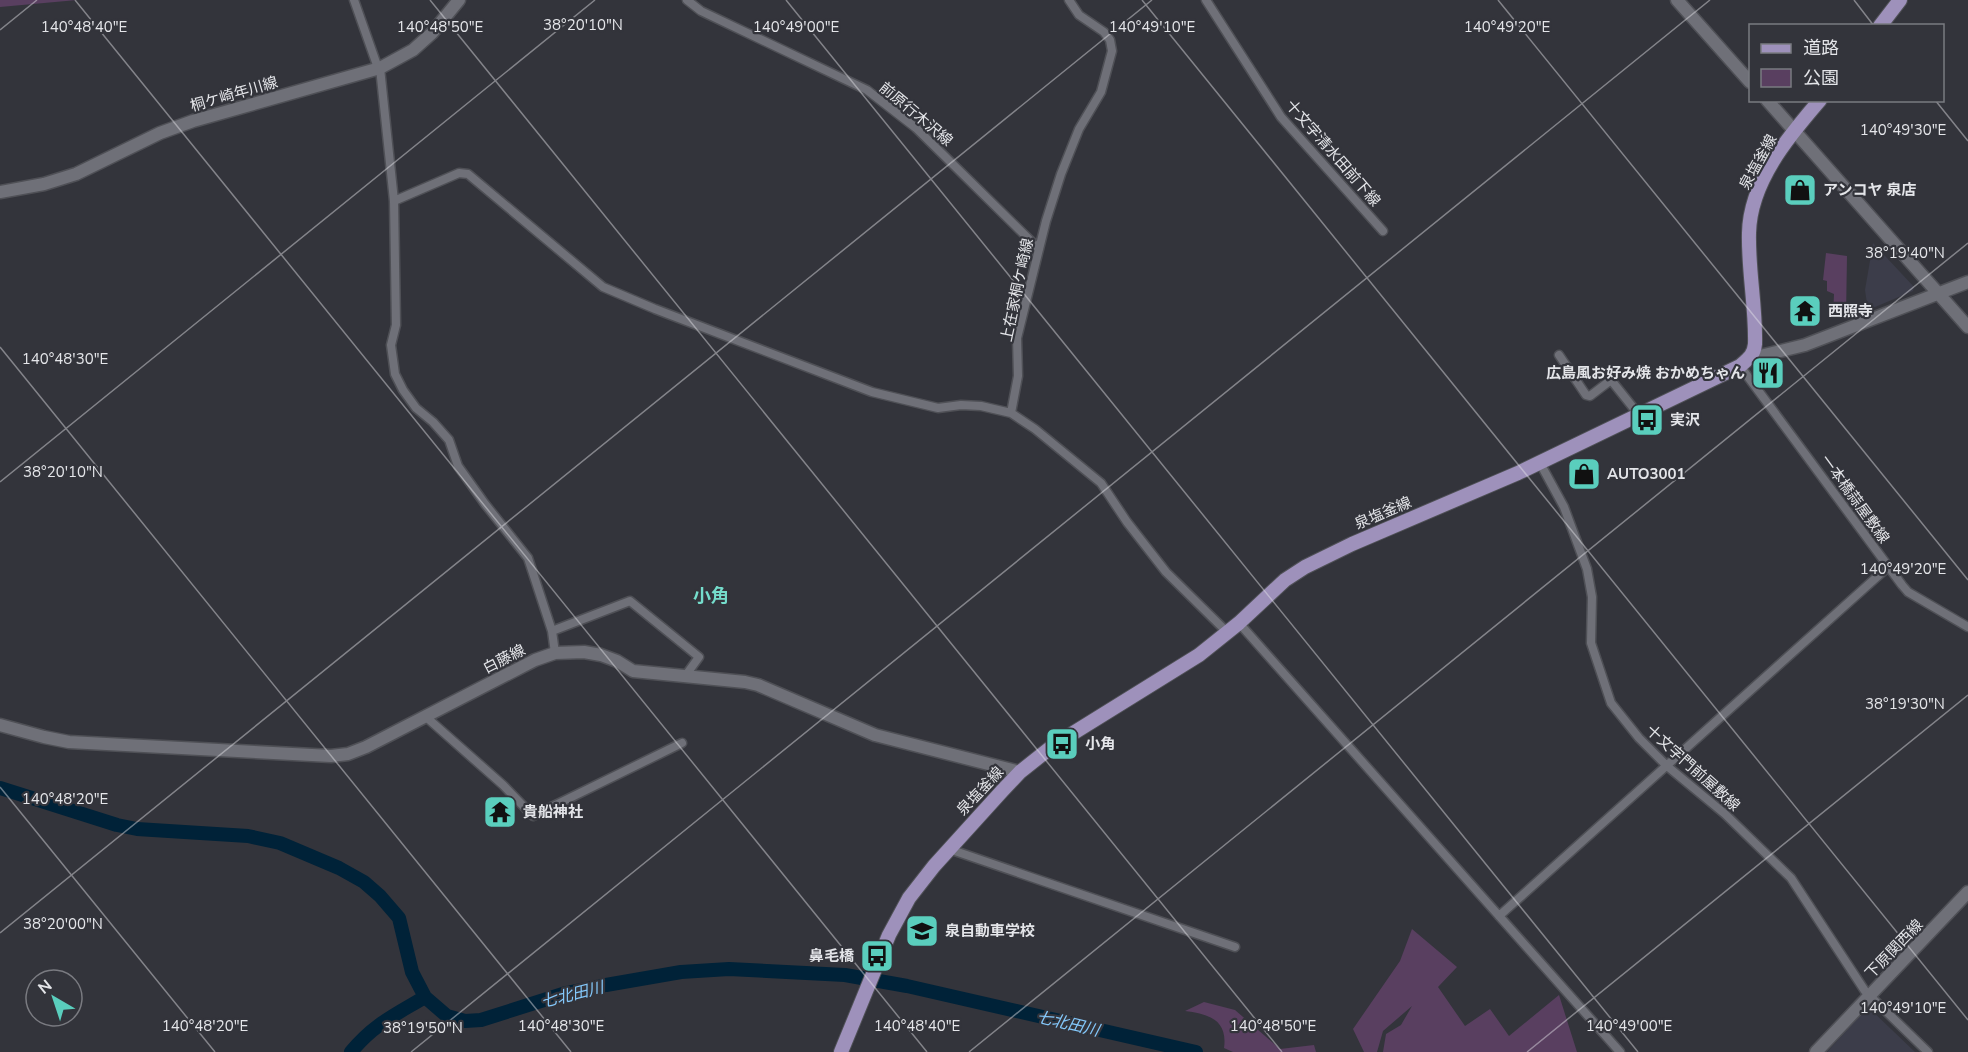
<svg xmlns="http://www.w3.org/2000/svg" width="1968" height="1052" font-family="'Nunito Sans','Noto Sans JP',sans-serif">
  <rect width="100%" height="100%" fill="#33343b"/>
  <path fill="#3c3d4a" d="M 1873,243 L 1914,287 L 1913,291 L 1868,310 L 1865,290 Z
    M 1868,1007 L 1915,1052 L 1827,1052 Z"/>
  <path fill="#593f60" d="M 0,0 L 77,0 L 0,7 Z
    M 1826,253 L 1847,256 L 1846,317 L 1833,318 L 1834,294 L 1827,291 L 1827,281 L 1823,280 Z
    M 1412,929 L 1457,967 L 1438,987 L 1465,1026 L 1490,1009 L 1509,1036 L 1559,995 L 1577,1052 L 1383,1052 L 1386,1034 L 1401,1025 L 1412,1006 L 1383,1031 L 1377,1052 L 1364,1052 L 1353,1029 L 1400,961 Z
    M 1204,1002 L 1235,1010 L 1280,1049 L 1314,1045 L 1316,1052 L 1233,1052 L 1224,1048 C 1228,1020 1209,1014 1185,1011 Z"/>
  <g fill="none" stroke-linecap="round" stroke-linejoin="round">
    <path stroke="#002238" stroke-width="14" d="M 0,788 L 117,825 L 137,829 L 248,836 L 280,843 L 339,868 L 364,882 L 380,896 L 399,918 L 412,972 L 425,997 L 447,1016 L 465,1021 L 481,1020 L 566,993 L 606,985 L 681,972 L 729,969 L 845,975 L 907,986 L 1196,1052
      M 351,1052 C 374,1024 395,1015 425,997"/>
    <g stroke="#4f5056" stroke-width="11">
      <path id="street" d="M 354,0 L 378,68
        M 687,0 L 701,11 L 867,90 L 916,128 L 1039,249
        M 1069,0 L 1079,15 L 1104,32 L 1110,40 L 1112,51 L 1101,92 L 1079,129 L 1061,174 L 1046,221 L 1017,338 L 1018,376 L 1011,413 L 1035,429 L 1101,483 L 1127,522 L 1166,572 L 1228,633
        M 1206,0 L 1281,117 L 1383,231
        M 380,68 L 394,201 L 396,325 L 391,345 L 395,374 L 403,390 L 416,408 L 433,422 L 449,440 L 458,466 L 485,504 L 528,558 L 552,631 L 555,653
        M 394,201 L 459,173 L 468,174 L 603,287 L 655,309 L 872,392 L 938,408 L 961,405 L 981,406 L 1011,413
        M 1559,355 L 1586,395 L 1590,396 L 1611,380 L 1639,415
        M 1740,366 L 1902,585 L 1908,592 L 1968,627
        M 1540,463 L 1564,507 L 1587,569 L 1592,597 L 1591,643 L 1611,703 L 1639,738 L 1667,766 L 1725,814 L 1791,878 L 1865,991 L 1928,1052
        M 1239,623 L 1620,1052
        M 552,631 L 630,601 L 699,657 L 686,675
        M 425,716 L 503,785 L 533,816 L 682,743
        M 949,849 L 1235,947
        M 1499,916 L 1888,567"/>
    </g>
    <g stroke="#4f5056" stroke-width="15">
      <path id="secondary" d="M 1677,0 L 1750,82
        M 1767,100 L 1968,327
        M 0,192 L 44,184 L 76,174 L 160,133 L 193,121 L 380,68 L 413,50 L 432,33 L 459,0
        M 1748,359 L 1805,345 L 1968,282
        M 0,725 L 44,737 L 69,742 L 331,756 L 348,754 L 366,747 L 535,660 L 555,653 L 584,652 L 601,655 L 617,661 L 633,671 L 745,682 L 758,685 L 875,735 L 1020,772
        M 1816,1052 L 1968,892"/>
    </g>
    <g stroke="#4f5056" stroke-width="16">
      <path id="primary" d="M 1880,26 L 1900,0
        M 841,1052 L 889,935 L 909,898 L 934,866 L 1002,791 L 1020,772 L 1054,745 L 1199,655 L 1239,623 L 1285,580 L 1305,567 L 1352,544 L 1518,473 L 1740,366 C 1748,359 1754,355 1755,344 C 1756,307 1748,270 1749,233 C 1750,182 1788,137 1820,100"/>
    </g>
    <use href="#street" stroke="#6f7078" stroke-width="8"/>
    <use href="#secondary" stroke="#6f7078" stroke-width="12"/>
    <use href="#primary" stroke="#9e91bb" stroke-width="14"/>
  </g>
  <path fill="none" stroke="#e4e5e9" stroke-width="1.5" stroke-opacity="0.45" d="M 75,0 L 927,1052M 430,0 L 1282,1052M 786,0 L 1638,1052M 1142,0 L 1968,1020M 1498,0 L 1968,580M 1854,0 L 1874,26M 0,30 L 37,0M 1935,100 L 1968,141M 0,347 L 571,1052M 0,482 L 595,0M 0,787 L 215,1052M 0,933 L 1152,0M 411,1052 L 1710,0M 969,1052 L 1968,243M 1527,1052 L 1968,695"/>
  <defs>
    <g id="shop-square" transform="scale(1.725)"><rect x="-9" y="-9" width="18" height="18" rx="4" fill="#5acebd" stroke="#33343b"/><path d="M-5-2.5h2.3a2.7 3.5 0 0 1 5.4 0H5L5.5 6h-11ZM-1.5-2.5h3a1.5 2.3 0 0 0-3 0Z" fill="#111"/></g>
    <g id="temple-square" transform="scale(1.725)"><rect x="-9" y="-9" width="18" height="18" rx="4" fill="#5acebd" stroke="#33343b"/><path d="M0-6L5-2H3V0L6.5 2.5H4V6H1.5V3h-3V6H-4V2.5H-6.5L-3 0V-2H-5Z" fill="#111"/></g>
    <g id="restaurant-square" transform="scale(1.725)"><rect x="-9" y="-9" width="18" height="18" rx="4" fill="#5acebd" stroke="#33343b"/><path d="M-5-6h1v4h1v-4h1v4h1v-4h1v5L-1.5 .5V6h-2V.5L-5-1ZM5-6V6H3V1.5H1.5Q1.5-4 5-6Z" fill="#111"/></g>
    <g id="bus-square" transform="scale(1.725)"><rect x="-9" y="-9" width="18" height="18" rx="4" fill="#5acebd" stroke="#33343b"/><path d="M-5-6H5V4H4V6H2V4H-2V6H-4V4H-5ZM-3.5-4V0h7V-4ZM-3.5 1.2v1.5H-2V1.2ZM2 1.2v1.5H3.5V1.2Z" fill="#111"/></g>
    <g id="school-square" transform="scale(1.725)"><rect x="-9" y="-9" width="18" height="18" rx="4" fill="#5acebd" stroke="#33343b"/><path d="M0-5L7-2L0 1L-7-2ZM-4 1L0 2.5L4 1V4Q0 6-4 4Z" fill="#111"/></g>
  </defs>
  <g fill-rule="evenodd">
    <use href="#shop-square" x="1800" y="190"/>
    <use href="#temple-square" x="1805" y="311"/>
    <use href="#restaurant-square" x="1768" y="373"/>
    <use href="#bus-square" x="1647" y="420"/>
    <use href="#shop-square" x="1584" y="474"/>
    <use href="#bus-square" x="1062" y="744"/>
    <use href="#temple-square" x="500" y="812"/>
    <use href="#school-square" x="922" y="931"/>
    <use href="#bus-square" x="877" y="956"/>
  </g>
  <g text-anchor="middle" stroke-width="4.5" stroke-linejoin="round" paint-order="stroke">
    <g font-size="15" fill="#e4e5e9" stroke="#33343b">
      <text transform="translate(234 94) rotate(-16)" y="5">桐ケ崎年川線</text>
      <text transform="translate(916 114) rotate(40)" y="5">前原行木沢線</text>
      <text transform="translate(1333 153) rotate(49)" y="5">十文字清水田前下線</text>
      <text transform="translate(1758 162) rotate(-61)" y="5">泉塩釜線</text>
      <text transform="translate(1017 290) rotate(-78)" y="5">上在家桐ケ崎線</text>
      <text transform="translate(1855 499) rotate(54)" y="5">一本橋蒜屋敷線</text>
      <text transform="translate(1383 513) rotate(-23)" y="5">泉塩釜線</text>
      <text transform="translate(504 659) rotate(-27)" y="5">白藤線</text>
      <text transform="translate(1693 768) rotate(42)" y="5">十文字門前屋敷線</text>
      <text transform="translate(980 791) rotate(-47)" y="5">泉塩釜線</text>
      <text transform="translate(1894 949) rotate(-46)" y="5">下原関西線</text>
    </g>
    <g font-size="15" font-weight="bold" fill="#e4e5e9" stroke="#33343b" text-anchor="start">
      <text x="1823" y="195">アンコヤ 泉店</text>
      <text x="1828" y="316">西照寺</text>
      <text x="1745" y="378" text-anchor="end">広島風お好み焼 おかめちゃん</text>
      <text x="1670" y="425">実沢</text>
      <text x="1607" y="479">AUTO3001</text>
      <text x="1085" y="749">小角</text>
      <text x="523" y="817">貴船神社</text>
      <text x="945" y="936">泉自動車学校</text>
      <text x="854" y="961" text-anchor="end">鼻毛橋</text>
    </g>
    <g font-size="16" font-style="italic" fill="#84c8fb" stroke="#33343b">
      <text transform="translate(572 994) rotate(-14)" y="6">七北田川</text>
      <text transform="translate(1068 1023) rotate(13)" y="6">七北田川</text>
    </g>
    <g font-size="18" font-weight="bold" fill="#75ddcc" stroke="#33343b">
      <text x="711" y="602">小角</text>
    </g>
  </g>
  <g font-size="15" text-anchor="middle" fill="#e4e5e9" stroke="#33343b" stroke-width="4.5" stroke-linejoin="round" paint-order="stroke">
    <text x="583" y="30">38°20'10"N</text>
    <text x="84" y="32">140°48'40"E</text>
    <text x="440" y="32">140°48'50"E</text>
    <text x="796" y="32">140°49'00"E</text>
    <text x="1152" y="32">140°49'10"E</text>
    <text x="1507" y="32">140°49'20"E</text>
    <text x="1903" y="135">140°49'30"E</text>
    <text x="1905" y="258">38°19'40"N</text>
    <text x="65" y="364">140°48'30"E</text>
    <text x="63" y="477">38°20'10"N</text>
    <text x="1903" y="574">140°49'20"E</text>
    <text x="1905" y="709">38°19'30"N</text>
    <text x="65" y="804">140°48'20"E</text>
    <text x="63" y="929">38°20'00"N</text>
    <text x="1903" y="1013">140°49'10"E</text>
    <text x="205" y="1031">140°48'20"E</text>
    <text x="561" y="1031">140°48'30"E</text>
    <text x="917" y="1031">140°48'40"E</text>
    <text x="1273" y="1031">140°48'50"E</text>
    <text x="1629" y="1031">140°49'00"E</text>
    <text x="423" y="1033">38°19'50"N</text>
  </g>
  <rect x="1749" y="24" width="195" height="78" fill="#33343b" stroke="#7a7b81" stroke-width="1.5"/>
  <rect x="1761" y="44" width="30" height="9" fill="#9e91bb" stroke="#7a7b81" stroke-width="1.5"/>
  <text x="1803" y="54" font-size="18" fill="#e4e5e9">道路</text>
  <rect x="1761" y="69" width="30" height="18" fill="#593f60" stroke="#7a7b81" stroke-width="1.5"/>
  <text x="1803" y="84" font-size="18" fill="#e4e5e9">公園</text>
  <g transform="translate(54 998) rotate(321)"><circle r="28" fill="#33343b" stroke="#7a7b81" stroke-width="1.5"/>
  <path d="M0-4.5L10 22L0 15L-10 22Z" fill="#5acebd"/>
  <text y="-9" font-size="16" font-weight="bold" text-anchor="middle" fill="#e4e5e9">N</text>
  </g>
</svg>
